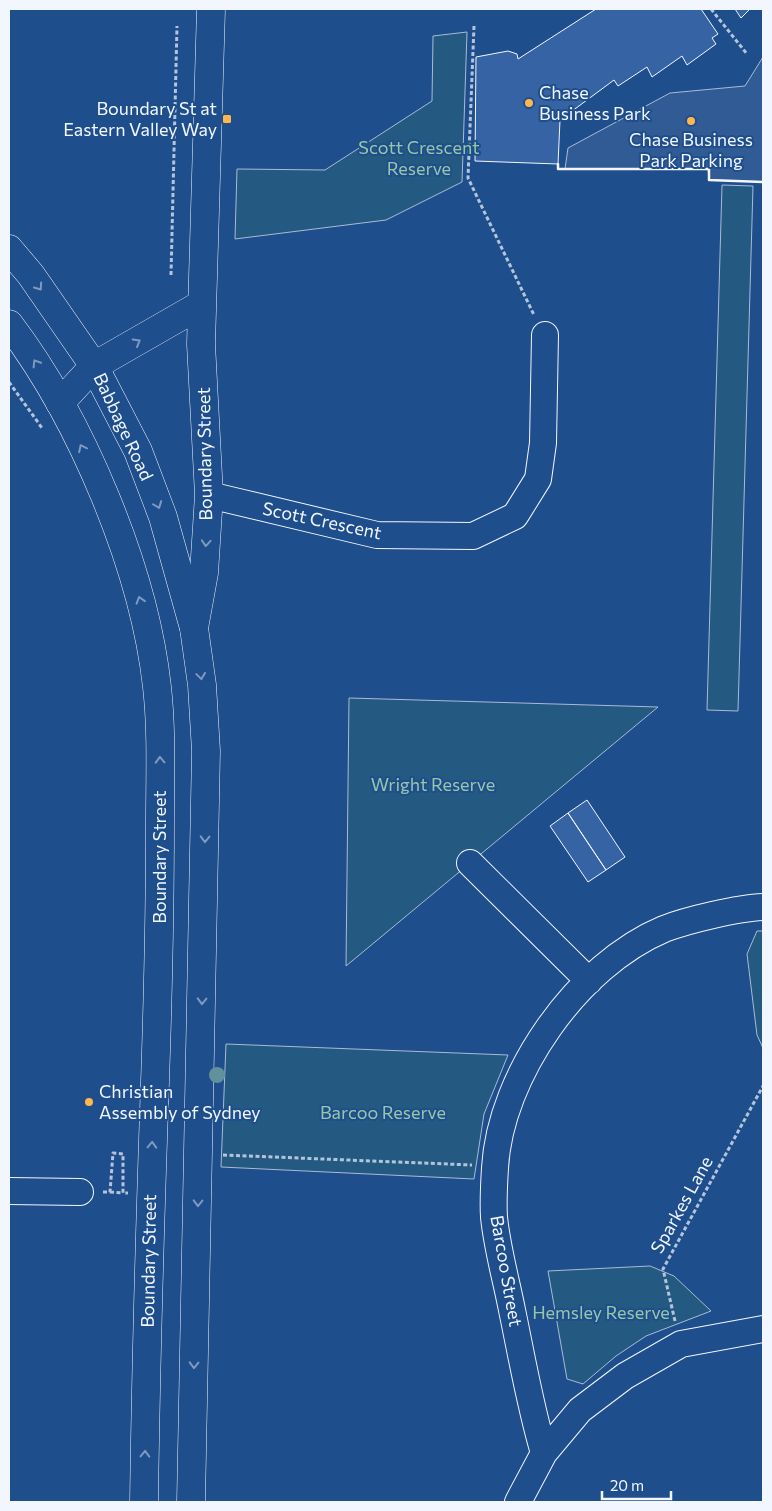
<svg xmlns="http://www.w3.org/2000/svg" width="772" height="1511" font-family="Commissioner,sans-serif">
  <rect width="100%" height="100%" fill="#1f4e8c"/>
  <path fill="#245a82" stroke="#a8bbd7" d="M 467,32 L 462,182 L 386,220 L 235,239 L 237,169 L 325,170 L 432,101 L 433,36 Z
    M 722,185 L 753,186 L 738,711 L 707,710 Z
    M 349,698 L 658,707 L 346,966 Z
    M 757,931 L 763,931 L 763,1048 L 757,1035 L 747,954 Z
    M 226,1044 L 508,1055 L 484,1114 L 474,1179 L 221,1167 Z
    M 650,1266 L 674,1276 L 711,1311 L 646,1336 L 616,1356 L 583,1384 L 567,1379 L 548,1271 Z"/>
  <path fill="#305b95" stroke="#a8bbd7" d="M 763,57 L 763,182 L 709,180 L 708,169 L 565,169 L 568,148 L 670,93 L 745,86 Z"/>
  <path fill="#3563a3" stroke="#f2f6ff" d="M 596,9 L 701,9 L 718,34 L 712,38 L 716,44 L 687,65 L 682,56 L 652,77 L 647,67 L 618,86 L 614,80 L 560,120 L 558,164 L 475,161 L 476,57 L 508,51 L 517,54 L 518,59 Z
    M 735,9 L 750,9 L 741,18 Z
    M 587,800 L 625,857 L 606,870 L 568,813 Z
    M 568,813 L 606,870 L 588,882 L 550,826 Z"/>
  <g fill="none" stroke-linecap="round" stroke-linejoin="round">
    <g stroke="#f2f6ff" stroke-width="28">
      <path id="minor" d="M 209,495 L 377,535 L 473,536 L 515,516 L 538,479 L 543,443 L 545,335
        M 470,863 L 589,981
        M 9,1191 L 80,1192
        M 544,1453 L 580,1410 L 625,1376 L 681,1344 L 763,1329
        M 518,1502 L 544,1453 C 530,1406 522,1358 512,1310 C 506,1279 497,1248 494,1217 C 493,1201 494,1184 495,1168 C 500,1075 578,965 664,929 C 687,920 738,908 763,907"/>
    </g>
    <g stroke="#f2f6ff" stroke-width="29">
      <path id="major" d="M 60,403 L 94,366 L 202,304
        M 194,628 L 204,573 L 209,495 L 201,344 L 211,9"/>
    </g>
    <g stroke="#f2f6ff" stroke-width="29">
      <path id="highway" d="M 9,249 L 31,275 L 94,366 L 138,451 L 163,517 L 194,628 L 202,685 L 206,751 L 191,1502
        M 9,324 C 81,419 144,568 157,687 C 162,731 160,776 160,821 C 160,908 158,995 155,1082 C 150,1222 146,1362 144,1502"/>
    </g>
    <path stroke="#b3c4dc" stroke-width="3" stroke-dasharray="4 2.5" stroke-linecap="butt" d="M 711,9 L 747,54
      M 474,26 L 468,178 L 534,315
      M 171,275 L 177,26
      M 9,382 L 42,428
      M 223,1155 L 472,1165
      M 103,1192 L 110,1192 L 113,1153 L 123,1154 L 123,1193 L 128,1193
      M 110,1192 L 123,1193
      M 675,1321 L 663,1269 L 763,1086"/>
    <use href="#minor" stroke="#1f4e8c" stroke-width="26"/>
    <use href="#major" stroke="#1f4e8c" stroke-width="28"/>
    <use href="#highway" stroke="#1f4e8c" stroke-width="28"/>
    <path stroke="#f2f6ff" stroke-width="2.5" d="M 558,164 L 558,169 L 709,169 L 709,180 L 763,182"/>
  </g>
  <circle fill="#61919a" cx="217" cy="1075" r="8"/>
  <defs><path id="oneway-chevron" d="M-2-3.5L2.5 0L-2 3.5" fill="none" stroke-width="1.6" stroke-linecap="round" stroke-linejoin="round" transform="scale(1.25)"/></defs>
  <g stroke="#7e9ac0">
    <use href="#oneway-chevron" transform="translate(39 287) rotate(55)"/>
    <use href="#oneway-chevron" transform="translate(137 342) rotate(-30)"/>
    <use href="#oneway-chevron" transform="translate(36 363) rotate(-122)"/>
    <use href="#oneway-chevron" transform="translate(82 448) rotate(-116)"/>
    <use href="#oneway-chevron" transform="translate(158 505) rotate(69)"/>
    <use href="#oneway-chevron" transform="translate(206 543) rotate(94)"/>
    <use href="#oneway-chevron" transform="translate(140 600) rotate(-107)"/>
    <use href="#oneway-chevron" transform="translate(201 676) rotate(82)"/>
    <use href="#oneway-chevron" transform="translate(160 760) rotate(-92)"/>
    <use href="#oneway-chevron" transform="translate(205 839) rotate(91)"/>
    <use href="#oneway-chevron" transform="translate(202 1001) rotate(91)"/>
    <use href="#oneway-chevron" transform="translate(152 1145) rotate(-88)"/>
    <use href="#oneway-chevron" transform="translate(198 1203) rotate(91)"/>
    <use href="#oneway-chevron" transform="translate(194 1365) rotate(91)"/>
    <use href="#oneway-chevron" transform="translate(145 1454) rotate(-89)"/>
  </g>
  <g fill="#ffb74d" stroke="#1f4e8c" stroke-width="2">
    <circle cx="529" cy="103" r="5"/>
    <rect x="222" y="114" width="10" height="10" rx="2.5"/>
    <circle cx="691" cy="121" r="5"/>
    <circle cx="89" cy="1102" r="5"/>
  </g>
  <g text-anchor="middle" stroke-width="4" stroke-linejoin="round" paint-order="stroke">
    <g font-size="18" fill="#f2f6ff" stroke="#1f4e8c" text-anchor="start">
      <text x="539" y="99">Chase<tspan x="539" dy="21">Business Park</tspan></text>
      <text x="217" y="115" text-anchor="end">Boundary St at<tspan x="217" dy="21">Eastern Valley Way</tspan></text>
      <text x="691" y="146" text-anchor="middle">Chase Business<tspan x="691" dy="21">Park Parking</tspan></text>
      <text x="99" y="1098">Christian<tspan x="99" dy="21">Assembly of Sydney</tspan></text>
    </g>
    <g font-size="18" fill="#97c8a6" stroke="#1f4e8c">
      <text x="419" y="154">Scott Crescent<tspan x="419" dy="21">Reserve</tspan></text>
      <text x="433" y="791">Wright Reserve</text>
      <text x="383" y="1119">Barcoo Reserve</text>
      <text x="601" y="1319">Hemsley Reserve</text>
    </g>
    <g font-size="18" fill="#f2f6ff" stroke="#1f4e8c">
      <text transform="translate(123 427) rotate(65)" y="6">Babbage Road</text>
      <text transform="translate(205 454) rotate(-91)" y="6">Boundary Street</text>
      <text transform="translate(322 521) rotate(12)" y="6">Scott Crescent</text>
      <text transform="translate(160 857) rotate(-90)" y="6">Boundary Street</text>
      <text transform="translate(682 1205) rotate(-61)" y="6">Sparkes Lane</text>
      <text transform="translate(149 1261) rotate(-89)" y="6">Boundary Street</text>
      <text transform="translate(506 1271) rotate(80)" y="6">Barcoo Street</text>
    </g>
  </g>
  <rect width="772" height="1511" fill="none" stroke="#f2f6ff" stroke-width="20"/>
  <path d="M602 1491v8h69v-8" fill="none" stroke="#f2f6ff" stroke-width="2.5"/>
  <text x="610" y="1491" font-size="15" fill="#f2f6ff" stroke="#1f4e8c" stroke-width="4" paint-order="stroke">20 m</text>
</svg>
